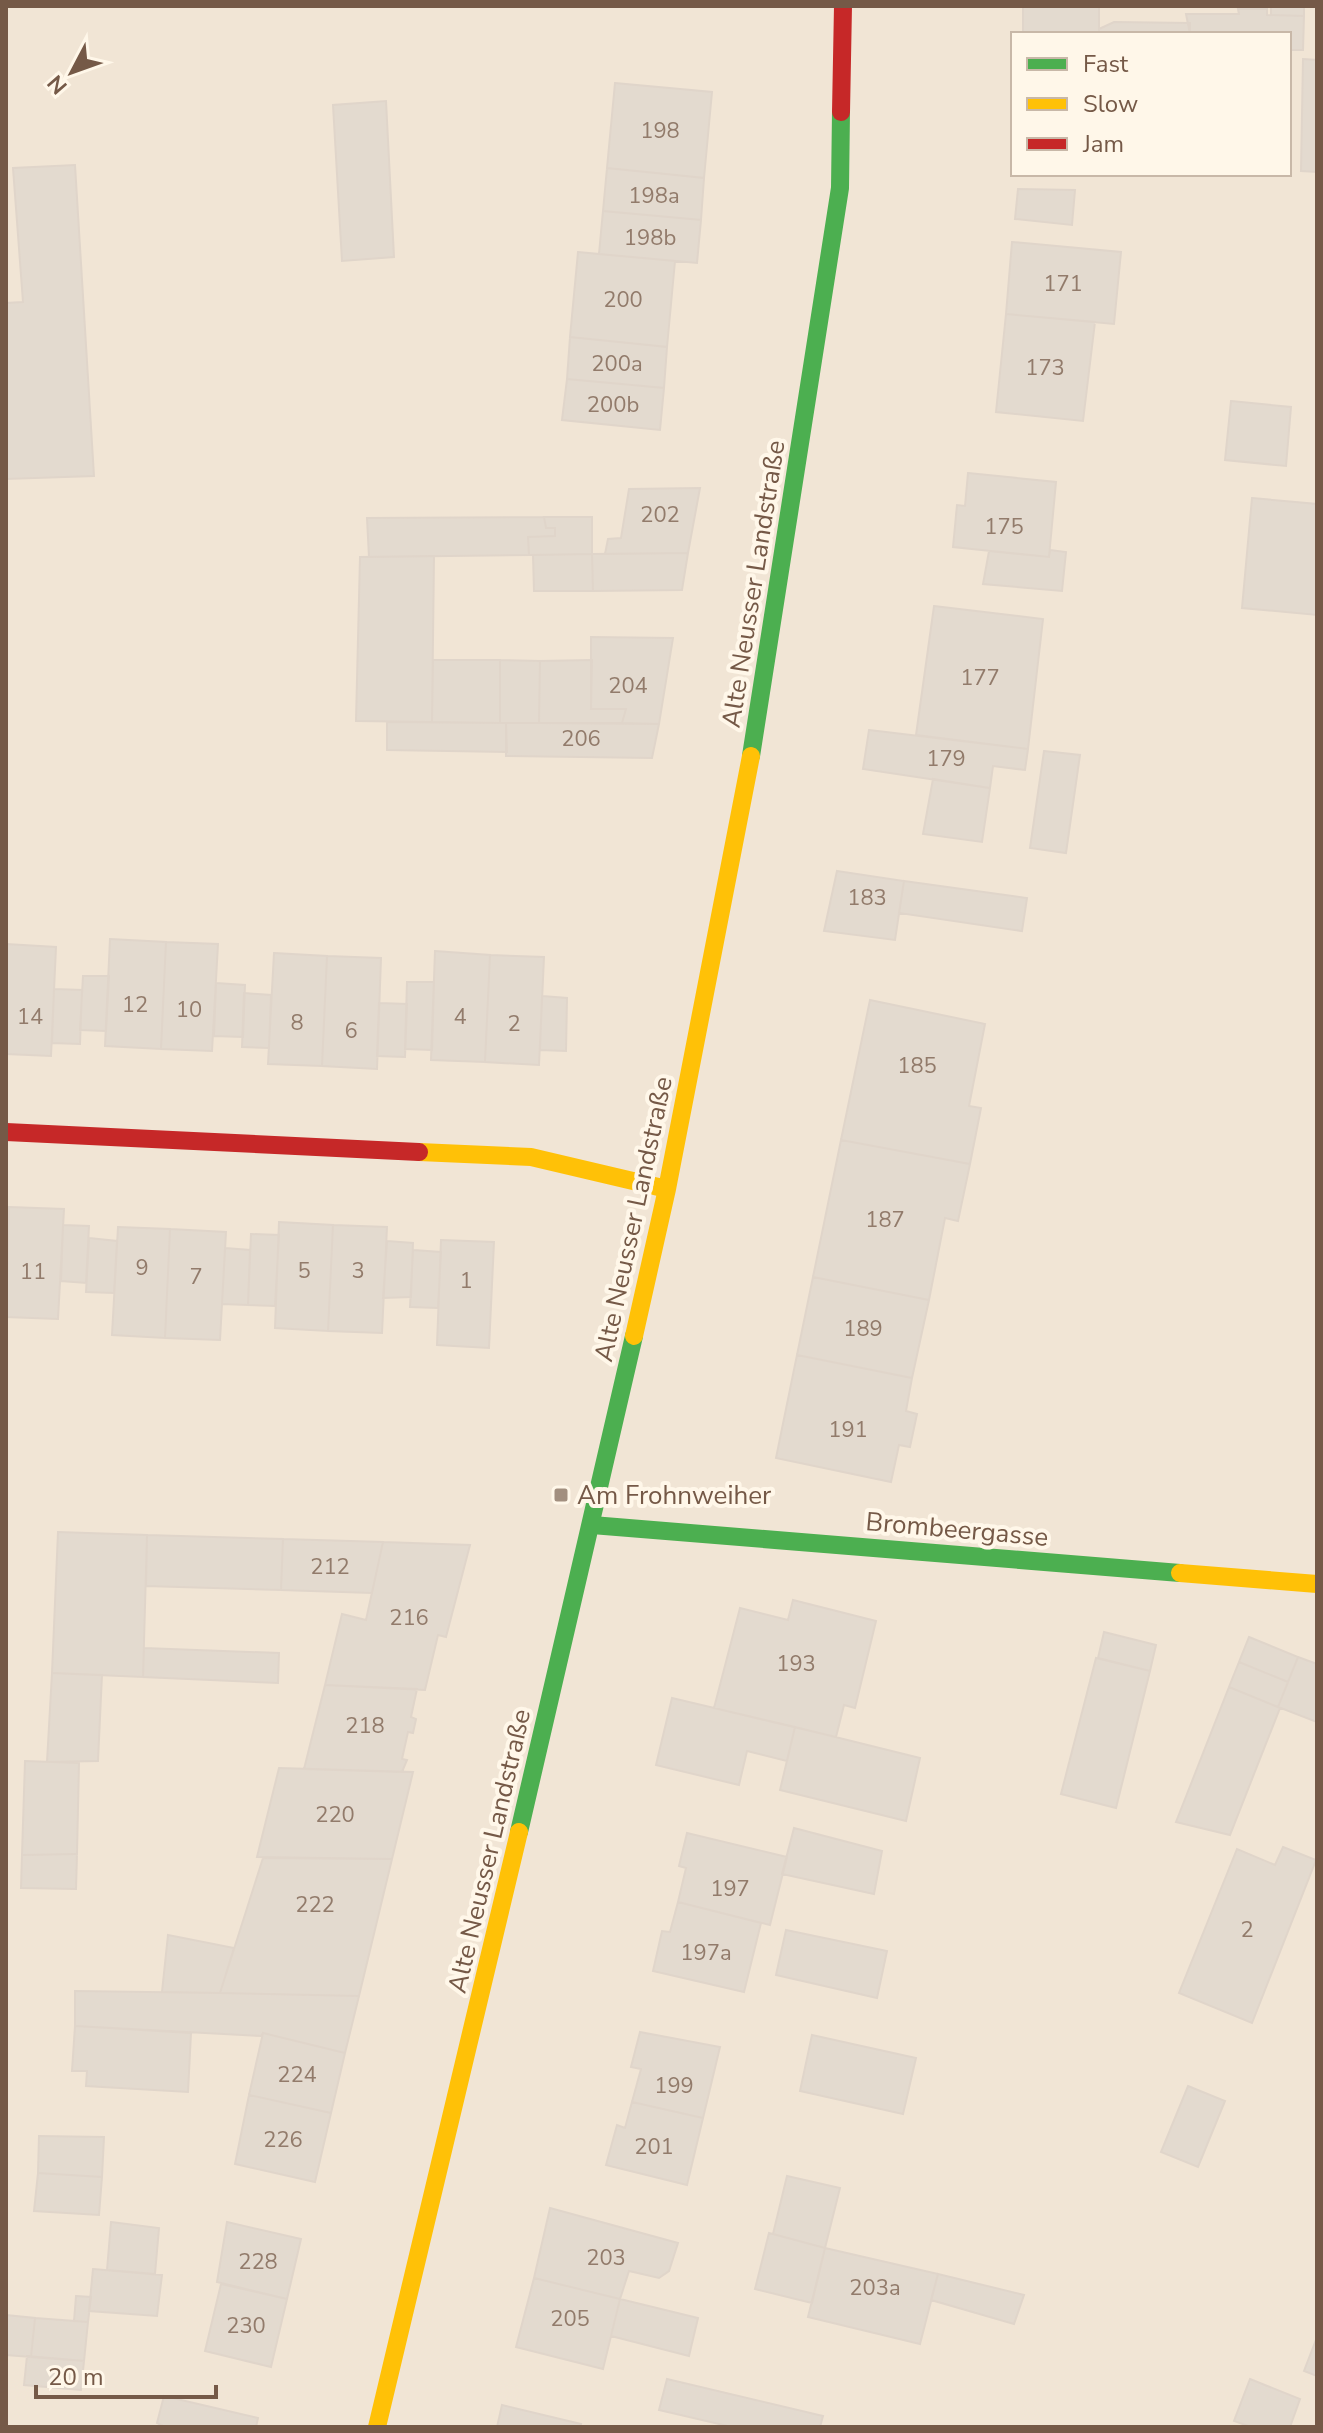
<svg xmlns="http://www.w3.org/2000/svg" width="1323" height="2433" font-family="'Nunito Sans',sans-serif">
  <rect width="100%" height="100%" fill="#f7f2e8"/>
  <path fill="#f1e5d5" fill-rule="evenodd" d="M 6,6 L 1317,6 L 1317,2427 L 6,2427 ZM 1013,34 L 1289,34 L 1289,174 L 1013,174 Z"/>
  <path fill="#e3dacf" stroke="#e0d5ca" stroke-width="2" d="M 1023,6 L 1099,6 L 1099,34 L 1023,34 Z
    M 1271,6 L 1304,6 L 1304,16 L 1271,15 Z
    M 1238,9 L 1267,9 L 1267,15 L 1304,16 L 1303,50 L 1289,50 L 1289,34 L 1190,34 L 1186,14 L 1239,14 Z
    M 1114,22 L 1190,23 L 1190,34 L 1099,34 L 1099,29 Z
    M 1303,59 L 1317,60 L 1317,172 L 1301,171 Z
    M 615,83 L 712,92 L 704,178 L 607,168 Z
    M 386,101 L 394,257 L 342,261 L 333,105 Z
    M 75,165 L 94,476 L 6,479 L 6,303 L 23,302 L 13,168 Z
    M 607,168 L 704,178 L 701,220 L 603,211 Z
    M 1018,189 L 1075,190 L 1072,225 L 1015,219 Z
    M 603,211 L 701,220 L 697,263 L 599,254 Z
    M 1012,242 L 1121,252 L 1114,324 L 1006,314 Z
    M 578,252 L 675,261 L 667,347 L 570,337 Z
    M 1006,314 L 1095,322 L 1083,421 L 996,412 Z
    M 570,337 L 667,347 L 664,388 L 567,379 Z
    M 567,379 L 664,388 L 660,430 L 562,420 Z
    M 1231,401 L 1291,407 L 1286,466 L 1225,460 Z
    M 968,473 L 1056,482 L 1049,557 L 953,547 L 957,505 L 965,506 Z
    M 700,488 L 688,553 L 605,554 L 608,539 L 621,538 L 629,489 Z
    M 1252,498 L 1317,504 L 1317,615 L 1242,608 Z
    M 544,517 L 546,528 L 555,528 L 555,536 L 528,537 L 529,555 L 369,557 L 367,518 Z
    M 544,517 L 592,517 L 592,554 L 529,555 L 528,537 L 555,536 L 555,528 L 546,528 Z
    M 1050,550 L 1066,552 L 1062,591 L 983,584 L 989,551 L 1049,557 Z
    M 688,553 L 682,590 L 593,591 L 592,554 Z
    M 592,554 L 593,591 L 534,591 L 533,555 Z
    M 434,556 L 432,722 L 356,721 L 360,557 Z
    M 934,606 L 1043,619 L 1028,749 L 916,735 Z
    M 591,637 L 673,638 L 659,724 L 622,723 L 626,709 L 591,709 Z
    M 433,660 L 500,660 L 500,723 L 432,722 Z
    M 500,660 L 540,661 L 539,723 L 500,723 Z
    M 592,660 L 591,709 L 626,709 L 622,723 L 539,723 L 540,661 Z
    M 387,722 L 506,723 L 507,752 L 387,750 Z
    M 506,723 L 539,723 L 659,724 L 652,758 L 506,756 Z
    M 869,730 L 1028,749 L 1025,770 L 993,766 L 990,788 L 863,769 Z
    M 1044,751 L 1080,755 L 1066,853 L 1030,848 Z
    M 933,779 L 990,788 L 982,842 L 923,834 Z
    M 837,871 L 904,881 L 895,940 L 824,931 Z
    M 904,881 L 1027,898 L 1022,931 L 899,913 Z
    M 110,939 L 166,942 L 161,1049 L 105,1046 Z
    M 166,942 L 218,944 L 212,1051 L 161,1049 Z
    M 6,944 L 56,947 L 51,1056 L 6,1054 Z
    M 435,951 L 490,955 L 485,1062 L 431,1060 Z
    M 274,953 L 327,956 L 322,1066 L 268,1064 Z
    M 490,955 L 544,957 L 539,1065 L 485,1062 Z
    M 327,956 L 381,958 L 377,1069 L 322,1066 Z
    M 83,976 L 109,976 L 106,1031 L 80,1030 Z
    M 407,982 L 434,982 L 432,1050 L 405,1049 Z
    M 216,983 L 245,985 L 243,1037 L 214,1036 Z
    M 54,989 L 82,990 L 80,1044 L 52,1043 Z
    M 244,993 L 271,995 L 269,1048 L 242,1047 Z
    M 542,996 L 567,998 L 566,1051 L 540,1050 Z
    M 870,1000 L 985,1024 L 969,1106 L 981,1108 L 970,1164 L 841,1140 Z
    M 379,1003 L 407,1004 L 405,1057 L 377,1056 Z
    M 841,1140 L 970,1164 L 958,1221 L 945,1218 L 929,1300 L 813,1277 Z
    M 9,1207 L 64,1209 L 58,1319 L 6,1317 Z
    M 279,1222 L 333,1225 L 328,1331 L 275,1328 Z
    M 63,1225 L 89,1226 L 86,1283 L 61,1281 Z
    M 333,1225 L 387,1227 L 382,1333 L 328,1331 Z
    M 118,1227 L 170,1229 L 165,1338 L 112,1335 Z
    M 170,1229 L 226,1232 L 220,1340 L 165,1338 Z
    M 251,1234 L 279,1235 L 275,1306 L 248,1305 Z
    M 89,1238 L 117,1241 L 114,1293 L 86,1292 Z
    M 441,1240 L 494,1242 L 489,1348 L 437,1345 Z
    M 387,1241 L 413,1243 L 411,1297 L 383,1298 Z
    M 225,1248 L 250,1250 L 248,1305 L 222,1304 Z
    M 413,1250 L 441,1252 L 438,1308 L 410,1307 Z
    M 813,1277 L 929,1300 L 912,1378 L 797,1355 Z
    M 797,1355 L 912,1378 L 906,1411 L 917,1414 L 910,1447 L 899,1445 L 891,1482 L 776,1458 Z
    M 58,1532 L 147,1535 L 143,1677 L 52,1673 Z
    M 147,1535 L 283,1539 L 281,1590 L 146,1586 Z
    M 283,1539 L 383,1542 L 372,1593 L 281,1590 Z
    M 383,1542 L 470,1545 L 446,1637 L 438,1635 L 425,1690 L 325,1685 L 342,1614 L 366,1620 Z
    M 793,1600 L 876,1621 L 855,1708 L 844,1705 L 836,1737 L 714,1708 L 740,1608 L 788,1620 Z
    M 1104,1632 L 1156,1645 L 1150,1671 L 1098,1658 Z
    M 1249,1637 L 1298,1657 L 1288,1682 L 1239,1662 Z
    M 144,1648 L 279,1653 L 278,1683 L 143,1677 Z
    M 1298,1657 L 1317,1664 L 1317,1722 L 1278,1707 Z
    M 1096,1658 L 1150,1671 L 1116,1808 L 1061,1794 Z
    M 1239,1662 L 1288,1682 L 1278,1707 L 1229,1687 Z
    M 52,1673 L 102,1675 L 98,1761 L 47,1762 Z
    M 325,1685 L 417,1689 L 411,1717 L 416,1719 L 413,1733 L 408,1732 L 402,1759 L 407,1760 L 402,1772 L 304,1769 Z
    M 1229,1687 L 1280,1708 L 1230,1835 L 1176,1822 Z
    M 672,1698 L 795,1727 L 787,1761 L 747,1751 L 739,1785 L 656,1765 Z
    M 795,1727 L 920,1758 L 906,1821 L 780,1790 Z
    M 25,1761 L 79,1763 L 77,1854 L 22,1855 Z
    M 279,1768 L 413,1772 L 392,1859 L 257,1857 Z
    M 794,1828 L 882,1851 L 874,1894 L 782,1874 Z
    M 687,1833 L 787,1857 L 770,1925 L 678,1902 L 686,1868 L 679,1866 Z
    M 1283,1847 L 1316,1860 L 1252,2023 L 1179,1993 L 1237,1849 L 1275,1865 Z
    M 77,1854 L 76,1889 L 21,1888 L 22,1855 Z
    M 263,1858 L 392,1859 L 359,1996 L 220,1993 Z
    M 678,1902 L 761,1923 L 744,1992 L 653,1971 L 662,1931 L 670,1932 Z
    M 786,1930 L 887,1951 L 877,1998 L 776,1975 Z
    M 168,1935 L 234,1948 L 220,1993 L 162,1992 Z
    M 75,1991 L 220,1993 L 359,1996 L 345,2053 L 263,2033 L 261,2036 L 75,2026 Z
    M 75,2026 L 191,2033 L 188,2092 L 86,2086 L 87,2071 L 72,2071 Z
    M 640,2032 L 720,2047 L 703,2118 L 632,2102 L 641,2069 L 631,2067 Z
    M 263,2033 L 345,2053 L 331,2113 L 249,2095 Z
    M 812,2035 L 916,2058 L 903,2114 L 800,2091 Z
    M 1188,2086 L 1225,2101 L 1198,2167 L 1161,2152 Z
    M 249,2095 L 331,2113 L 315,2182 L 235,2164 Z
    M 632,2102 L 703,2118 L 687,2185 L 606,2165 L 617,2125 L 625,2128 Z
    M 39,2136 L 104,2137 L 102,2177 L 38,2173 Z
    M 38,2173 L 102,2177 L 99,2215 L 34,2211 Z
    M 787,2176 L 840,2188 L 825,2248 L 773,2234 Z
    M 550,2208 L 678,2243 L 669,2271 L 659,2278 L 629,2271 L 620,2299 L 534,2278 Z
    M 111,2222 L 159,2228 L 155,2274 L 107,2270 Z
    M 227,2222 L 301,2239 L 287,2299 L 217,2282 Z
    M 769,2233 L 825,2248 L 812,2303 L 755,2289 Z
    M 825,2248 L 938,2274 L 920,2344 L 808,2317 Z
    M 93,2269 L 162,2275 L 157,2316 L 89,2311 Z
    M 938,2274 L 1024,2295 L 1014,2324 L 931,2300 Z
    M 534,2278 L 620,2299 L 603,2369 L 516,2347 Z
    M 221,2284 L 287,2299 L 271,2367 L 205,2351 Z
    M 76,2296 L 91,2297 L 88,2322 L 74,2321 Z
    M 620,2299 L 698,2318 L 689,2356 L 611,2336 Z
    M 6,2315 L 35,2318 L 31,2357 L 6,2355 Z
    M 35,2318 L 88,2322 L 84,2361 L 31,2357 Z
    M 1317,2337 L 1317,2376 L 1304,2371 Z
    M 27,2356 L 84,2361 L 81,2390 L 24,2385 Z
    M 667,2379 L 823,2416 L 820,2427 L 732,2427 L 659,2410 Z
    M 1250,2379 L 1300,2399 L 1290,2427 L 1251,2427 L 1234,2421 Z
    M 164,2396 L 258,2418 L 256,2427 L 165,2427 L 157,2423 Z
    M 502,2405 L 581,2424 L 580,2427 L 497,2427 Z"/>
  <g fill="none" stroke-linecap="round" stroke-linejoin="round">
    <path stroke="#4caf50" stroke-width="18" d="M 751,756 L 840,188 L 841,112
      M 592,1525 L 1180,1573
      M 519,1832 L 634,1336"/>
    <path stroke="#ffc107" stroke-width="18" d="M 419,1152 L 531,1157 L 667,1189
      M 634,1336 L 667,1189 L 751,756
      M 1180,1573 L 1317,1584
      M 377,2427 L 519,1832"/>
    <path stroke="#c62828" stroke-width="18" d="M 841,112 L 843,6
      M 6,1132 L 419,1152"/>
  </g>
  <rect fill="#a28f7f" stroke="#fff7e9" stroke-width="3" x="553" y="1487" width="16" height="16" rx="4"/>
  <g text-anchor="middle" stroke-width="8" stroke-linejoin="round" paint-order="stroke">
    <g font-size="22" fill="#927b6b">
      <text x="660" y="138">198</text>
      <text x="654" y="203">198a</text>
      <text x="650" y="245">198b</text>
      <text x="1063" y="291">171</text>
      <text x="623" y="307">200</text>
      <text x="617" y="371">200a</text>
      <text x="1045" y="375">173</text>
      <text x="613" y="412">200b</text>
      <text x="660" y="522">202</text>
      <text x="1004" y="534">175</text>
      <text x="980" y="685">177</text>
      <text x="628" y="693">204</text>
      <text x="581" y="746">206</text>
      <text x="946" y="766">179</text>
      <text x="867" y="905">183</text>
      <text x="135" y="1012">12</text>
      <text x="189" y="1017">10</text>
      <text x="30" y="1024">14</text>
      <text x="460" y="1024">4</text>
      <text x="297" y="1030">8</text>
      <text x="514" y="1031">2</text>
      <text x="351" y="1038">6</text>
      <text x="917" y="1073">185</text>
      <text x="885" y="1227">187</text>
      <text x="142" y="1275">9</text>
      <text x="304" y="1278">5</text>
      <text x="358" y="1278">3</text>
      <text x="33" y="1279">11</text>
      <text x="196" y="1284">7</text>
      <text x="466" y="1288">1</text>
      <text x="863" y="1336">189</text>
      <text x="848" y="1437">191</text>
      <text x="330" y="1574">212</text>
      <text x="409" y="1625">216</text>
      <text x="796" y="1671">193</text>
      <text x="365" y="1733">218</text>
      <text x="335" y="1822">220</text>
      <text x="730" y="1896">197</text>
      <text x="315" y="1912">222</text>
      <text x="1247" y="1937">2</text>
      <text x="706" y="1960">197a</text>
      <text x="297" y="2082">224</text>
      <text x="674" y="2093">199</text>
      <text x="283" y="2147">226</text>
      <text x="654" y="2154">201</text>
      <text x="606" y="2265">203</text>
      <text x="258" y="2269">228</text>
      <text x="875" y="2295">203a</text>
      <text x="570" y="2326">205</text>
      <text x="246" y="2333">230</text>
    </g>
    <g font-size="26" fill="#755947" stroke="#fff7e9">
      <text transform="translate(753 584) rotate(-81)" y="9">Alte Neusser Landstraße</text>
      <text transform="translate(633 1219) rotate(-78)" y="9">Alte Neusser Landstraße</text>
      <text transform="translate(957 1529) rotate(5)" y="9">Brombeergasse</text>
      <text transform="translate(489 1851) rotate(-77)" y="9">Alte Neusser Landstraße</text>
    </g>
    <g font-size="26" fill="#755947" stroke="#fff7e9" text-anchor="start">
      <text x="577" y="1504">Am Frohnweiher</text>
    </g>
  </g>
  <rect width="1323" height="2433" fill="none" stroke="#755947" stroke-width="16"/>
  <rect x="1011" y="32" width="280" height="144" fill="#fff7e9" stroke="#c8b8a8" stroke-width="2"/>
  <rect x="1027" y="58" width="40" height="12" fill="#4caf50" stroke="#c8b8a8" stroke-width="2"/>
  <text x="1083" y="72" font-size="24" fill="#755947">Fast</text>
  <rect x="1027" y="98" width="40" height="12" fill="#ffc107" stroke="#c8b8a8" stroke-width="2"/>
  <text x="1083" y="112" font-size="24" fill="#755947">Slow</text>
  <rect x="1027" y="138" width="40" height="12" fill="#c62828" stroke="#c8b8a8" stroke-width="2"/>
  <text x="1083" y="152" font-size="24" fill="#755947">Jam</text>
  <g transform="translate(72 72) rotate(229)" stroke="#fff7e9" stroke-width="6" paint-order="stroke">
  <path d="M0-6L14 30L0 20L-14 30Z" fill="#755947"/>
  <text y="-12" font-size="22" font-weight="bold" text-anchor="middle" fill="#755947">N</text>
  </g>
  <path d="M36 2385v12h180v-12" fill="none" stroke="#755947" stroke-width="4"/>
  <text x="48" y="2385" font-size="24" fill="#755947" stroke="#fff7e9" stroke-width="6" paint-order="stroke">20 m</text>
</svg>
